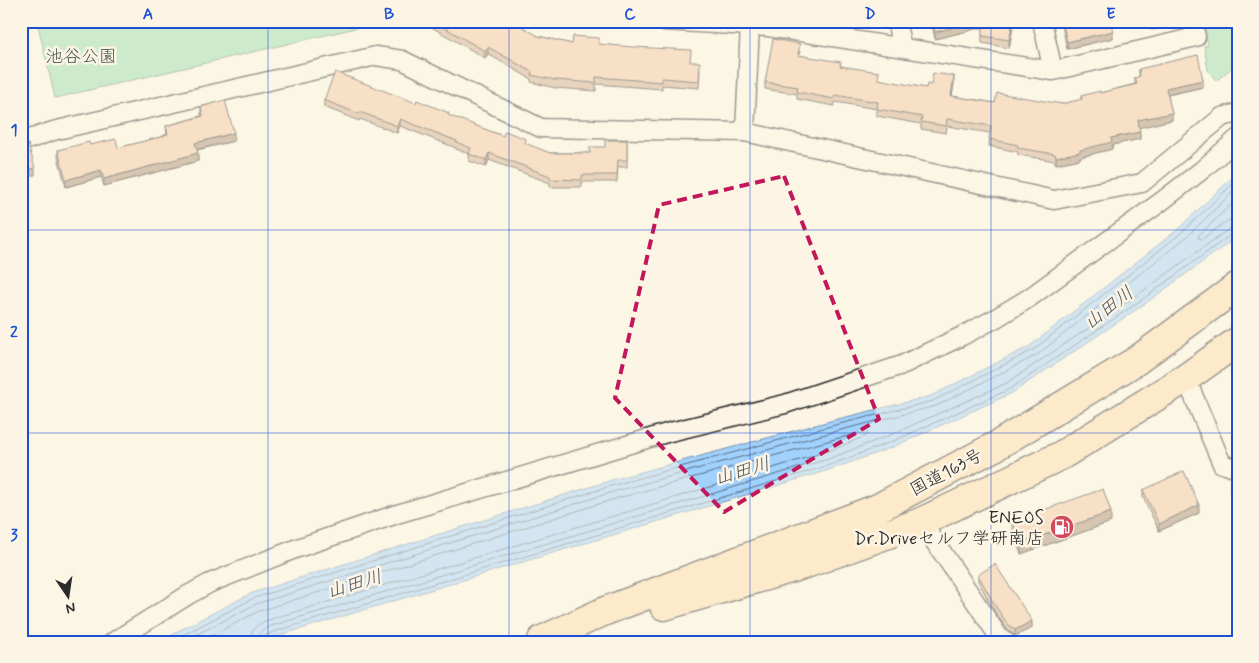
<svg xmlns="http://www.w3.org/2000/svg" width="1259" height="663" font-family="Mynerve,'Klee One',sans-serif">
  <rect width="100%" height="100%" fill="#fcf5e5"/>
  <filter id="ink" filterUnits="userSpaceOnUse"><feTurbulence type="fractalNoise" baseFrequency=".02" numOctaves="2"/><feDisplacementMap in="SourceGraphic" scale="10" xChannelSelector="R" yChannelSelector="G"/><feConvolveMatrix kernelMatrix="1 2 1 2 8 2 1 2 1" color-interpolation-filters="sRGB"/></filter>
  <g filter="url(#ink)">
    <path fill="#96deac" stroke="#60846c" d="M 37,21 L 373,21 L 373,24 L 55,98 Z
      M 1203,21 L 1238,21 L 1238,66 L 1234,66 L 1216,81 L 1208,70 L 1204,46 L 1208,45 Z"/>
    <path fill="#a1d1fd" stroke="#728fa9" d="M 1238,172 L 1238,236 L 1146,303 L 1012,393 L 893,447 L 832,469 L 274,637 L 263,642 L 164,642 L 176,632 L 252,593 L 612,480 L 830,421 L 931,396 L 1030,346 L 1177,230 Z"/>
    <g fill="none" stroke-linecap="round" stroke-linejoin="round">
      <path stroke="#5a6d7f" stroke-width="1" d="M 1238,198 L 1199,235 L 1198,238 L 1202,239 L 1227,221 L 1238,218
        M 172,642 L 179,637 L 254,598 L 614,485 L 831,426 L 933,401 L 1033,350 L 1180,234 L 1238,179
        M 182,642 L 256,604 L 616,491 L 833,432 L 936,406 L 1037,355 L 1184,239 L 1238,187
        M 199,642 L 259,611 L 618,498 L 835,439 L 865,432 L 868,433 L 866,436 L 826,452 L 268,620 C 257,624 250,629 250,642
        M 257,642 C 257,632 263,630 271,626 L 828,459 L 888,436 L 1007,383 L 1139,294 L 1230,228 L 1238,226
        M 263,642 L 265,636 L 273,632 L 830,465 L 891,442 L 1010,389 L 1143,299 L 1233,233 L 1238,232"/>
      <g stroke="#2b2b2b" stroke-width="21">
        <path id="minor" d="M 662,21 L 768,27 L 1053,71 L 1196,37 L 1193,21
          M 896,21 L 902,47
          M 1042,21 L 1053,71
          M 745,132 L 750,25 L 749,21
          M 21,142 L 53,131 L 376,56 L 402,60 L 541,128 L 745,132 L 1054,200 L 1142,183 L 1222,117 L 1238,113
          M 1186,378 L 1222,464 L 1238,469
          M 921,522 L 946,558 L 999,637 L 1006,642
          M 113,642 L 188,595 L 210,583 L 295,549 L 397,514 L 670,432 L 785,404 L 902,365 L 962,336 L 996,318 L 1029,298 L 1162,201 L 1202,170 L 1238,138"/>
      </g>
      <g stroke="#2b2b2b" stroke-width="31">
        <path id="trunk" d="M 664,606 L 803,565 L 921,522 L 1062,455 L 1186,378 L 1238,341
          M 542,640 L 605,611 L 878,508 L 996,446 L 1136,361 L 1238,286"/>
      </g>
      <use href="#minor" stroke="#fcf5e5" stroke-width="18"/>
      <use href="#trunk" stroke="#fedbac" stroke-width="28"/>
    </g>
    <path fill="#d0a98a" stroke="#2b2b2b" d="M 421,21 L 509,21 L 538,36 L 572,44 L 599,44 L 691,62 L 700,70 L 699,88 L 662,85 L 662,89 L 596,84 L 596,91 L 555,88 L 531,82 L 531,79 L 488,54 L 485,58 Z
      M 829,21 L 865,21 L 865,27 Z
      M 931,21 L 1014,21 L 1009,48 L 982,43 L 982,36 L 983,27 L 935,39 Z
      M 1061,21 L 1110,21 L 1113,38 L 1067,49 Z
      M 1149,21 L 1182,21 L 1182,25 L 1151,30 Z
      M 800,51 L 799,55 L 841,66 L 879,80 L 926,88 L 931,85 L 954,83 L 952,96 L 995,103 L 1062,104 L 1081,100 L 1081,96 L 1100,93 L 1135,84 L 1135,78 L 1139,77 L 1139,69 L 1203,87 L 1168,95 L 1172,120 L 1139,127 L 1140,139 L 1112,145 L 1112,149 L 1080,157 L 1080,159 L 1056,164 L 1055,161 L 1018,155 L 1018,152 L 989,146 L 990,133 L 947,126 L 946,133 L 921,129 L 921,124 L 877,116 L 877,109 L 835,102 L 834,106 L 797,99 L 797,94 L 765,89 L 765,82 Z
      M 324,100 L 449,116 L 503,136 L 550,153 L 590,153 L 627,140 L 627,167 L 618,167 L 617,182 L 582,182 L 582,187 L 550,187 L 550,183 L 489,160 L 486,167 L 469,161 L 469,154 L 456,149 L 456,148 L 400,126 L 397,133 L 360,119 L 359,121 L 324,107 Z
      M 201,107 L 234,141 L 197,150 L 198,161 L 104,186 L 101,177 L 66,187 L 58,157 L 58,150 L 90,145 L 118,148 L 164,136 L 167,135 L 166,126 L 201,116 Z
      M 1238,481 L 1238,509 L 1230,492 L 1230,484 Z
      M 1143,490 L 1199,513 L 1159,531 L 1143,497 Z
      M 1012,521 L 1111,522 L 1021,554 L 1012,532 Z
      M 978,575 L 1032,628 L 1015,636 L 1007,629 L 996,614 L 978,581 Z"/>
    <path fill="#a98a71" stroke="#2b2b2b" d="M 978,21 L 984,21 L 984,27 L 935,39 L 935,32 Z
      M 1013,21 L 1014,21 L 1009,48 L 1009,40 Z
      M 1113,31 L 1113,38 L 1067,49 L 1067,42 Z
      M 488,47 L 488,54 L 485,58 L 485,51 Z
      M 954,76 L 954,83 L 951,103 L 951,96 Z
      M 1203,80 L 1203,87 L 1166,95 L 1166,88 Z
      M 1172,113 L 1172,120 L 1138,128 L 1138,120 Z
      M 400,119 L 400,126 L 397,133 L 397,126 Z
      M 1140,132 L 1140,139 L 1112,145 L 1112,149 L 1080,157 L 1080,159 L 1056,164 L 1056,157 L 1111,138 Z
      M 234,133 L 234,141 L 195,150 L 195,143 Z
      M 198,153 L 198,161 L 104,186 L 104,179 Z
      M 489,153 L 489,160 L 486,167 L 486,160 Z
      M 35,168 L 35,175 L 21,179 L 21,172 Z
      M 101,170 L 101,177 L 66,187 L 66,180 Z
      M 1199,505 L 1199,513 L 1159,531 L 1159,524 Z
      M 1111,512 L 1111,522 L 1021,554 L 1021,543 Z
      M 1032,621 L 1032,628 L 1015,636 L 1015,630 Z"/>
    <path fill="#f2c5a1" stroke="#2b2b2b" d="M 433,21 L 509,21 L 515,25 L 516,23 L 538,36 L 572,44 L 573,36 L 599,38 L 599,44 L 632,47 L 691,50 L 690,62 L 700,62 L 699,81 L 662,78 L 662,82 L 596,77 L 596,83 L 555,80 L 531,75 L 532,72 L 488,47 L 485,51 Z
      M 933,21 L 978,21 L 935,32 Z
      M 984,21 L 1013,21 L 1009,40 L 982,36 Z
      M 1062,21 L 1110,21 L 1113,31 L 1067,42 Z
      M 1151,21 L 1163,21 L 1151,23 Z
      M 773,39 L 800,44 L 798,55 L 841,62 L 840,66 L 879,72 L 878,79 L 926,88 L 927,84 L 931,85 L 933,73 L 954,76 L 951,96 L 995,103 L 997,93 L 1062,104 L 1082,99 L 1081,96 L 1100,91 L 1100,93 L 1137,84 L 1135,78 L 1140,76 L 1139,69 L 1198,55 L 1203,80 L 1166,88 L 1172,113 L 1138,120 L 1140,132 L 1111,138 L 1112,142 L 1080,150 L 1080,152 L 1056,157 L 1055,154 L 1018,148 L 1018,145 L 989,139 L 991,126 L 947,119 L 946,126 L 921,122 L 922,117 L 877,109 L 878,102 L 835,95 L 834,99 L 797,92 L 798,87 L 765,82 Z
      M 335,72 L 416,103 L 417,100 L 449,113 L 448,115 L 503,136 L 505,131 L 526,139 L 525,143 L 550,153 L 590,153 L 590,147 L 605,147 L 605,140 L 627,140 L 627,160 L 618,160 L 617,175 L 582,175 L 582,180 L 550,179 L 550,176 L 489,153 L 486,160 L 469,154 L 471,148 L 456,142 L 457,141 L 400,119 L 397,126 L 360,112 L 359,114 L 324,100 Z
      M 225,100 L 234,133 L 195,143 L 198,153 L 104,179 L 101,170 L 66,180 L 58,150 L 89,142 L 90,145 L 116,139 L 118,148 L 164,136 L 164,135 L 168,134 L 166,126 L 203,116 L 201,107 Z
      M 28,144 L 35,168 L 21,172 L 21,146 Z
      M 1184,471 L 1199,505 L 1159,524 L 1143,490 Z
      M 1238,481 L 1238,502 L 1230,484 Z
      M 1103,489 L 1111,512 L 1021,543 L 1012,521 Z
      M 995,564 L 1032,621 L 1015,630 L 1007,623 L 996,607 L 978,575 Z"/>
  </g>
  <path d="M0 0H1259V663H0ZM 784,176 L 879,419 L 724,512 L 615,398 L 659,205 Z" fill="#fcf5e5" fill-opacity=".55" fill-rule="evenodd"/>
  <path fill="none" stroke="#c2185b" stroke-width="4" stroke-dasharray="10 6" stroke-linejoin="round" d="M 784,176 L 879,419 L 724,512 L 615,398 L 659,205 Z"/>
  <path fill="none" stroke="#1d4ed8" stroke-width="1" stroke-opacity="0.55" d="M 268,21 L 268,642M 509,21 L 509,642M 750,21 L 750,642M 991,21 L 991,642M 21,230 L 1238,230M 21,433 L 1238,433"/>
  <defs>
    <g id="fuel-disc" transform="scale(1.25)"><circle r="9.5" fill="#d1495b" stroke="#fcf5e5"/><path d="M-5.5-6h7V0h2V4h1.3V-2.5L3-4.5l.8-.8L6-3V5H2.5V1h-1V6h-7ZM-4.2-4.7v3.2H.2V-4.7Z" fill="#fff"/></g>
  </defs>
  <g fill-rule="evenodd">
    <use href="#fuel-disc" x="1062" y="527"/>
  </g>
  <g text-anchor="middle" stroke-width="5" stroke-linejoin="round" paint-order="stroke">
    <g font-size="18" fill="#46584b" stroke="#fcf5e5">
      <text x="81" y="62">池谷公園</text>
    </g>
    <g font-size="18" fill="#2b2b2b" stroke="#fcf5e5">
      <text transform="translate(946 472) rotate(-28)" y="6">国道163号</text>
    </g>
    <g font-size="18" fill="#2b2b2b" stroke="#fcf5e5" text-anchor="end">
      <text x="1044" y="523">ENEOS<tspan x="1044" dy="21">Dr.Driveセルフ学研南店</tspan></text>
    </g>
    <g font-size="19" font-style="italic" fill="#485460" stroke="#fcf5e5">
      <text transform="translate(1108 307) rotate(-38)" y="7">山田川</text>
      <text transform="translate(742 470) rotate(-16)" y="7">山田川</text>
      <text transform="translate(354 583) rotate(-17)" y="7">山田川</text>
    </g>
  </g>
  <rect width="1259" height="663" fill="none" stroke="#fcf5e5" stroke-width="55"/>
  <g transform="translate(68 596) rotate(167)" stroke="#fcf5e5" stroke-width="4" paint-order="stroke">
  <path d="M0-4L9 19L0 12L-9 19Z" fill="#2b2b2b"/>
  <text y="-8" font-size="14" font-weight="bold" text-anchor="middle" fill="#2b2b2b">N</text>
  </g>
  <rect x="28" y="28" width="1204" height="608" fill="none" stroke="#1d4ed8" stroke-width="2"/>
  <g font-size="16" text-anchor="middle" font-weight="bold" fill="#1d4ed8">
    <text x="148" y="19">A</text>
    <text x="389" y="19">B</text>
    <text x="630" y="19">C</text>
    <text x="870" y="19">D</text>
    <text x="1111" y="19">E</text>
    <text x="14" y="135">1</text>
    <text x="14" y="337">2</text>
    <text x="14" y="540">3</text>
  </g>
</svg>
